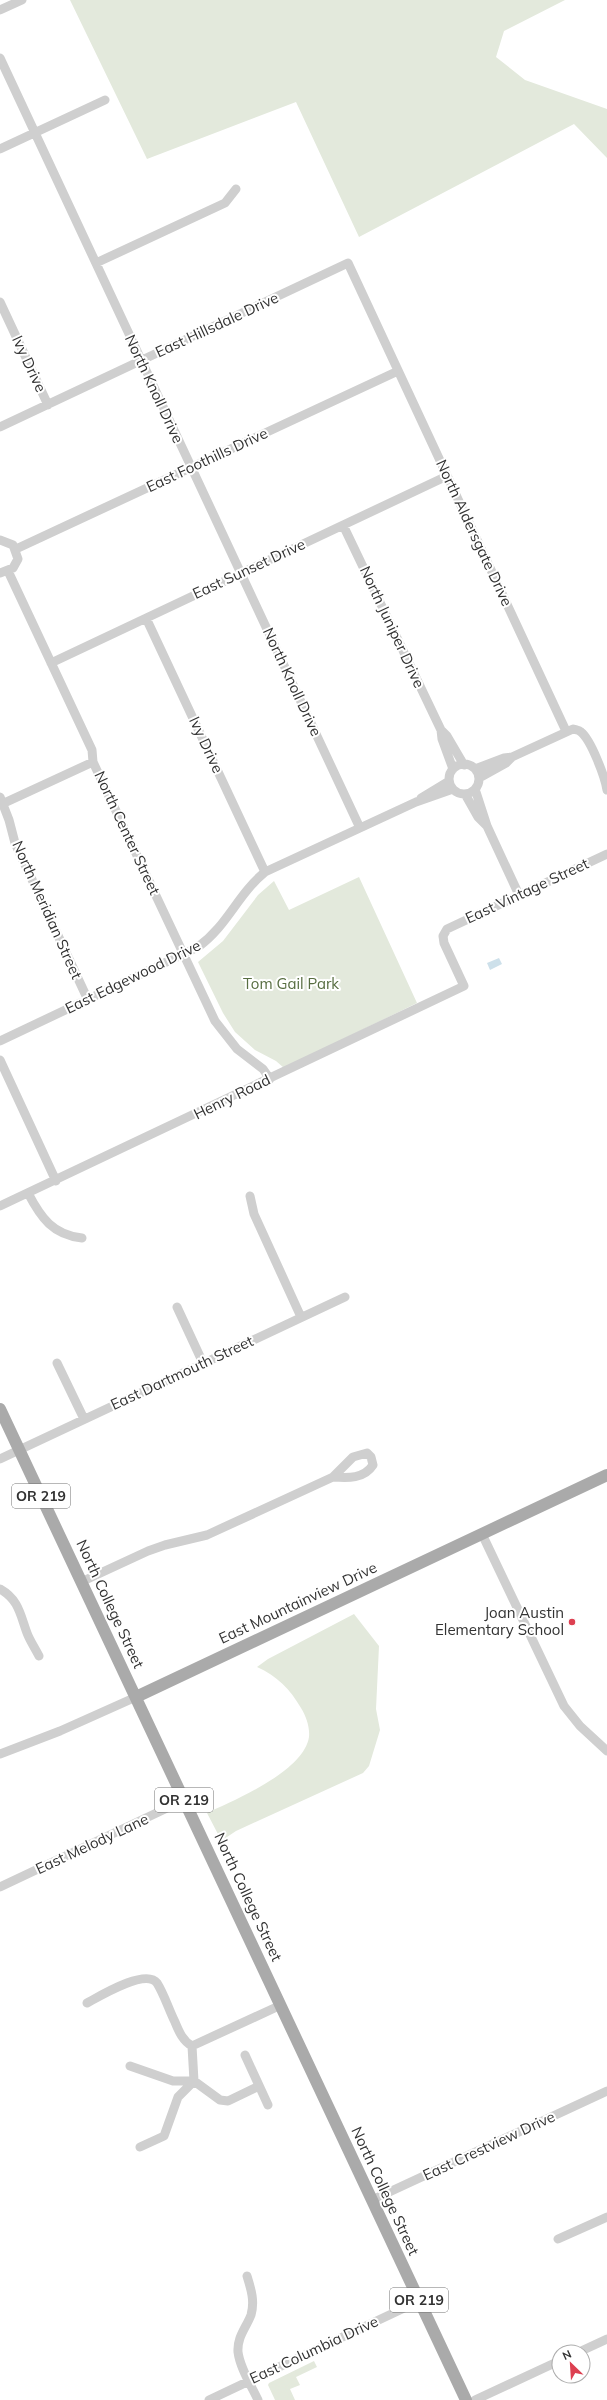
<svg xmlns="http://www.w3.org/2000/svg" width="607" height="2400" font-family="Mulish,sans-serif">
  <rect width="100%" height="100%" fill="#fff"/>
  <path fill="#e3e9dc" d="M 70,0 L 565,0 L 504,31 L 496,57 L 525,80 L 607,109 L 607,158 L 574,124 L 359,237 L 296,102 L 147,159 Z
    M 359,877 L 417,1003 L 284,1068 L 276,1061 L 255,1050 L 235,1032 L 223,1013 L 198,962 L 223,941 L 258,895 L 274,881 L 289,910 Z
    M 354,1614 L 379,1646 L 376,1709 L 380,1730 L 369,1766 L 363,1773 L 236,1831 L 224,1839 L 220,1838 L 207,1813 C 235,1800 304,1771 309,1737 C 310,1727 306,1716 301,1708 C 290,1689 277,1676 257,1667 L 268,1659 Z
    M 314,2361 L 317,2367 L 296,2377 L 300,2385 L 290,2389 L 295,2400 L 275,2400 L 268,2385 L 269,2383 Z"/>
  <path fill="#cde0ea" d="M 499,958 L 502,964 L 490,970 L 487,963 Z"/>
  <g fill="none" stroke-linecap="round" stroke-linejoin="round">
    <path stroke="#cfcfcf" stroke-width="9" d="M 0,10 L 22,0
      M 0,58 L 360,828
      M 0,149 L 105,100
      M 96,263 L 225,203 L 236,189
      M 0,302 L 48,405
      M 0,427 L 348,263 L 566,731
      M 343,525 L 441,730 L 447,736 L 464,765
      M 0,540 L 13,545 L 18,559 L 13,568 L 0,573
      M 16,549 L 398,371
      M 8,571 L 92,750 L 93,762 L 215,1021 L 237,1049 L 263,1069 L 270,1079
      M 146,618 L 265,872
      M 51,663 L 447,476
      M 441,730 L 442,739 L 453,769
      M449 779a15 15 0 1 1 30 0a15 15 0 1 1-30 0Z
      M 475,769 L 504,758 L 512,757 L 573,729 C 576,730 579,730 581,732 C 591,740 605,777 607,790
      M 479,778 L 506,763 L 512,757
      M 475,789 L 487,826 L 519,895
      M 465,794 L 478,817 L 487,826
      M 0,797 L 9,820 L 15,843 L 88,1000
      M 421,798 L 449,781
      M 0,805 L 93,762
      M 0,1041 L 198,947 C 228,925 237,895 265,872 L 416,802 L 453,789
      M 0,1060 L 56,1181
      M 28,1193 C 41,1218 53,1235 82,1238
      M 250,1196 L 254,1214 L 301,1317
      M 0,1206 L 464,986 L 444,943 L 443,936 L 447,929 L 607,854
      M 177,1307 L 203,1363
      M 57,1363 L 84,1419
      M 0,1459 L 345,1297
      M 482,1534 L 564,1706 L 580,1726 L 607,1751
      M 81,1582 L 148,1551 L 165,1545 L 207,1535 L 333,1477 L 353,1457 L 367,1453 L 371,1457 L 373,1465 C 364,1479 348,1478 333,1477
      M 0,1589 C 19,1600 20,1614 27,1633 C 30,1641 35,1648 39,1656
      M 0,1754 L 60,1731 L 136,1697
      M 0,1887 L 184,1800
      M 87,2003 C 100,1996 146,1968 157,1983 C 164,1994 169,2010 175,2022 C 179,2032 183,2041 192,2046
      M 192,2046 L 281,2005
      M 245,2055 L 268,2105
      M 130,2066 L 173,2081 L 194,2081 L 220,2100 L 228,2101 L 259,2086
      M 140,2147 L 164,2136 L 178,2097 L 194,2081 L 192,2046
      M 372,2200 L 607,2091
      M 558,2239 L 607,2217
      M 247,2276 C 251,2289 255,2301 251,2315 C 246,2328 237,2337 238,2352 C 240,2368 251,2385 258,2400
      M 579,2352 L 607,2339
      M 209,2400 L 419,2301
      M 475,2400 L 559,2361"/>
    <path stroke="#aaa" stroke-width="12" d="M 0,1409 L 466,2400
      M 136,1697 L 607,1475"/>
  </g>
  <circle fill="#dd4051" stroke="#fff" stroke-width="1.5" cx="572" cy="1622" r="4"/>
  <g text-anchor="middle" stroke-width="4" stroke-linejoin="round" paint-order="stroke">
    <g fill="#fff" stroke="#707070" stroke-width="1">
      <rect x="12" y="1484" width="58" height="24" rx="3"/>
      <rect x="155" y="1788" width="58" height="24" rx="3"/>
      <rect x="390" y="2288" width="58" height="24" rx="3"/>
    </g>
    <g font-size="14" font-weight="bold" fill="#323232">
      <text x="41" y="1501">OR 219</text>
      <text x="184" y="1805">OR 219</text>
      <text x="419" y="2305">OR 219</text>
    </g>
    <g font-size="15" fill="#323232" stroke="#fff">
      <text transform="translate(217 325) rotate(-25)" y="5">East Hillsdale Drive</text>
      <text transform="translate(29 364) rotate(65)" y="5">Ivy Drive</text>
      <text transform="translate(154 389) rotate(65)" y="5">North Knoll Drive</text>
      <text transform="translate(207 460) rotate(-25)" y="5">East Foothills Drive</text>
      <text transform="translate(474 533) rotate(65)" y="5">North Aldersgate Drive</text>
      <text transform="translate(249 569) rotate(-25)" y="5">East Sunset Drive</text>
      <text transform="translate(392 627) rotate(65)" y="5">North Juniper Drive</text>
      <text transform="translate(292 682) rotate(65)" y="5">North Knoll Drive</text>
      <text transform="translate(206 745) rotate(65)" y="5">Ivy Drive</text>
      <text transform="translate(127 833) rotate(65)" y="5">North Center Street</text>
      <text transform="translate(527 891) rotate(-25)" y="5">East Vintage Street</text>
      <text transform="translate(47 910) rotate(66)" y="5">North Meridian Street</text>
      <text transform="translate(133 977) rotate(-26)" y="5">East Edgewood Drive</text>
      <text transform="translate(232 1097) rotate(-26)" y="5">Henry Road</text>
      <text transform="translate(182 1373) rotate(-25)" y="5">East Dartmouth Street</text>
      <text transform="translate(298 1603) rotate(-25)" y="5">East Mountainview Drive</text>
      <text transform="translate(110 1604) rotate(65)" y="5">North College Street</text>
      <text transform="translate(92 1844) rotate(-25)" y="5">East Melody Lane</text>
      <text transform="translate(248 1897) rotate(65)" y="5">North College Street</text>
      <text transform="translate(489 2146) rotate(-25)" y="5">East Crestview Drive</text>
      <text transform="translate(385 2191) rotate(65)" y="5">North College Street</text>
      <text transform="translate(314 2350) rotate(-25)" y="5">East Columbia Drive</text>
    </g>
    <g font-size="15" fill="#576d41" stroke="#fff">
      <text x="291" y="989">Tom Gail Park</text>
    </g>
    <g font-size="15" fill="#323232" stroke="#fff" text-anchor="end">
      <text x="564" y="1618">Joan Austin<tspan x="564" dy="17">Elementary School</tspan></text>
    </g>
  </g>
  <g transform="translate(571 2364) rotate(335)"><circle r="19" fill="#ffffff" stroke="#adadad"/>
  <path d="M0-3L7 15L0 10L-7 15Z" fill="#dd4051"/>
  <text y="-6" font-size="11" font-weight="bold" text-anchor="middle" fill="#323232">N</text>
  </g>
</svg>
